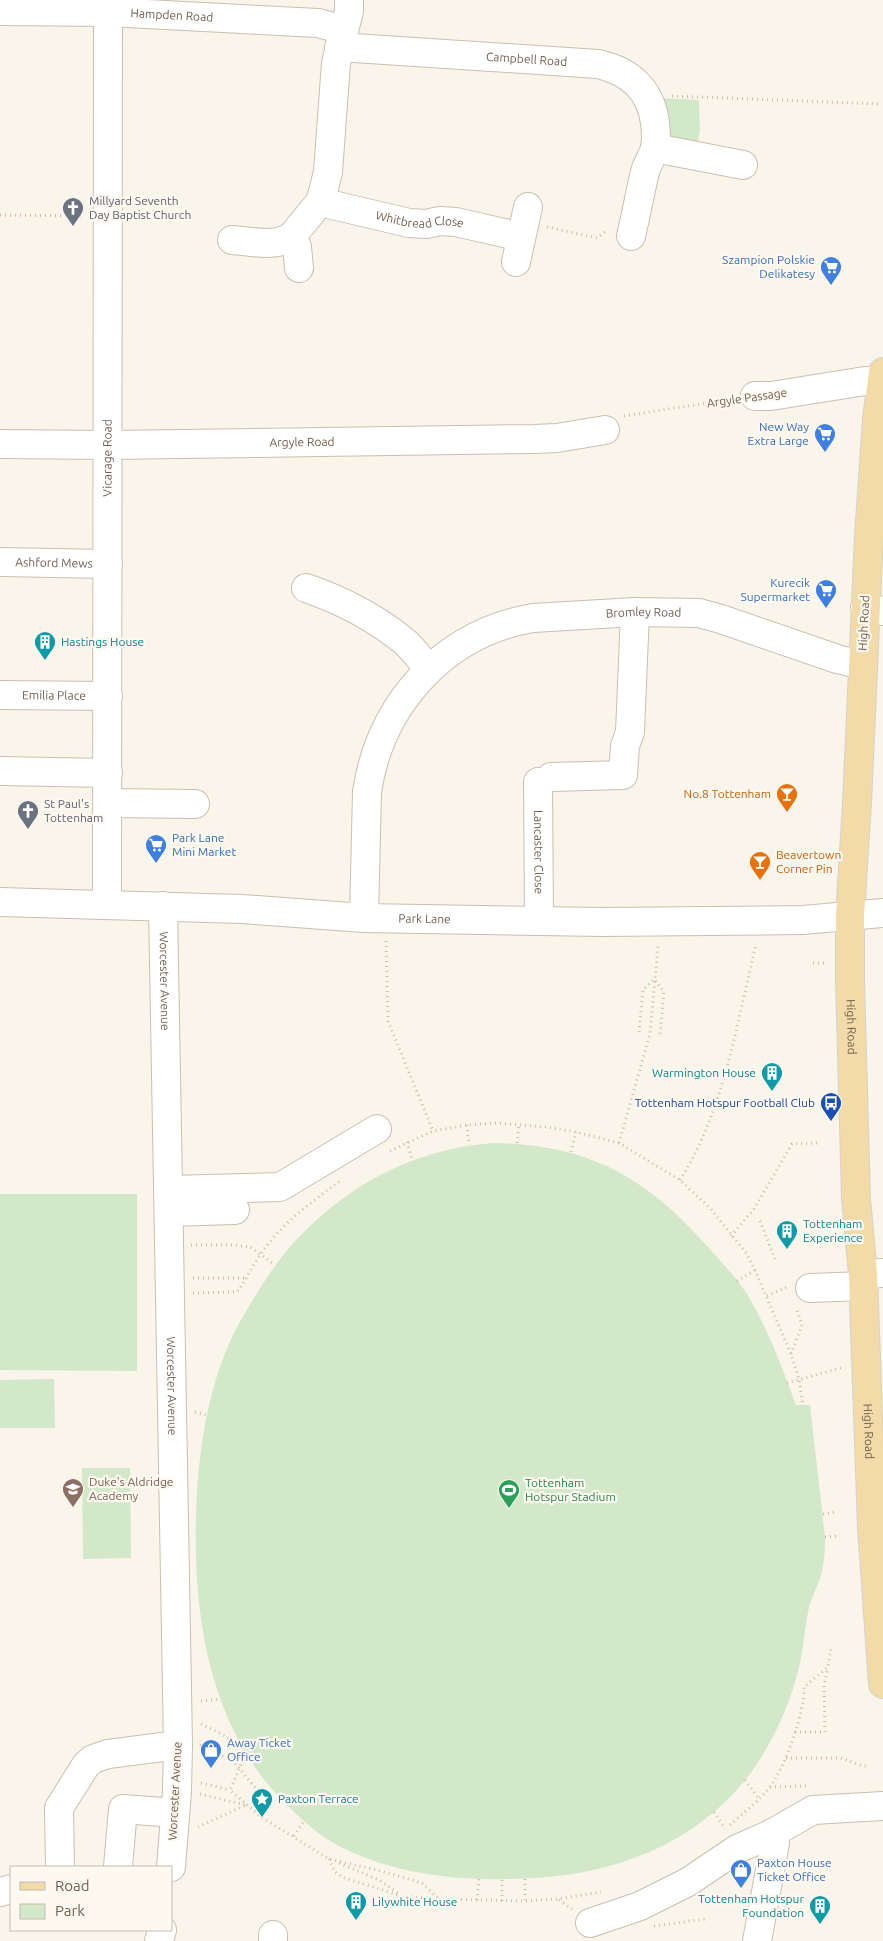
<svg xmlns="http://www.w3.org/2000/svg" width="883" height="1941" font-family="Ubuntu,sans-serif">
  <rect width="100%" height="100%" fill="#faf5ea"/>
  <path fill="#d3e7c9" d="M 661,98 L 699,100 L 700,130 L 697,146 L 668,137 Z
    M 493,1143 C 589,1145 645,1176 708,1247 C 721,1262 736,1277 747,1294 C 768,1329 782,1367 796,1405 L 810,1405 L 825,1537 C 825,1554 824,1569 818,1584 C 815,1592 811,1599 809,1607 C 805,1625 804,1644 800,1663 C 791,1703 772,1746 746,1779 C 694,1844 615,1874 534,1878 C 470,1882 403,1877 345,1849 C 323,1839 304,1822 287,1805 C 220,1740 198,1645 196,1555 C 194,1479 203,1386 241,1320 C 257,1292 274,1264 296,1240 C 350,1183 415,1149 493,1143 Z
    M 0,1194 L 137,1194 L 137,1371 L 0,1370 Z
    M 54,1379 L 55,1428 L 0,1428 L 0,1380 Z
    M 82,1468 L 130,1468 L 131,1558 L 83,1559 Z"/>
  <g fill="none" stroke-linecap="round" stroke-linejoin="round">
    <g stroke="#ccbeb0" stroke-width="30">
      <g id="minor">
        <path id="s1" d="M 0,11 L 108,12 L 318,23 L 344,30"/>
        <path id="s2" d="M 339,47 L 598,64 C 630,71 651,90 655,123 C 656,131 657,139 655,147 C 654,155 647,163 645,172 C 640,193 636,215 631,236"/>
        <path d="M 655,148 L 743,165"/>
        <path id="s3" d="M 320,202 L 409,223 L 426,224 L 440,221 L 456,222 L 521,237"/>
        <path d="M 292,236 L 297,247 L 299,268"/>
        <path d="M 232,240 C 251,241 276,248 292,236 L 320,202 L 324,188 L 328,172 L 336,63 L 349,11 L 349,0"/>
        <path d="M 516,262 L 528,207"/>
        <path d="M 755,396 L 771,396 L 865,381 L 882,382"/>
        <path id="s4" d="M 0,444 L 107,445 L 534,439 L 557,438 L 605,430"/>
        <path id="s5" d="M 0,562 L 108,564"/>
        <path d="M 306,588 C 341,600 376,618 405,642 C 414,650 421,660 429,669"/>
        <path d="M 865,607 L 883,611"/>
        <path id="s6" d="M 0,695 L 108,696"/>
        <path d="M 0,771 L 108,773"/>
        <path d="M 551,777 L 623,775 L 625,746 L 630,732 L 635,612"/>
        <path id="s7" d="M 538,782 L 539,921"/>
        <path d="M 108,803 L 195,804"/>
        <path id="s8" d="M 0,902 L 242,909 L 364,918 L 602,922 L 803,920 L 883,913"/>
        <path id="s9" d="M 107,904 L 108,12"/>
        <path id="s10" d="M 163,906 L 178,1745 L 177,1791 L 171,1867"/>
        <path id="s11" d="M 364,918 L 367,792 C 380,704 444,633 533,618 L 635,612 L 699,613 L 721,619 L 837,659 L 862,665"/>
        <path d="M 169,1190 L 280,1187 L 377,1129"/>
        <path d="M 169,1212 L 235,1210"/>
        <path d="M 863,1274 L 883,1273"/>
        <path d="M 810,1288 L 864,1286"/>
        <path d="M 60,1867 L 59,1808 L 86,1765 L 93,1759 L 108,1754 L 178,1745"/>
        <path d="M 118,1867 L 123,1809 L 175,1813"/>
        <path d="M 0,1892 L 11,1889"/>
        <path d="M 590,1923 L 640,1906 L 688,1882 L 737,1849 L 771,1834 L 813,1810 L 883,1806"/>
        <path d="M 159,1941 L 162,1930"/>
        <path d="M 273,1941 L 273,1935"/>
        <path d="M 757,1941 L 775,1843 L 771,1834"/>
      </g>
    </g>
    <g stroke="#d8d2ce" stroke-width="30">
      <g id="major">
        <path id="s12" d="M 883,372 L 877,419 L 869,536 L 857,803 L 850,916 L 850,981 L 856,1199 L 863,1274 L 872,1528 L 883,1684"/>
      </g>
    </g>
    <path stroke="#d2baa7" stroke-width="3" stroke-dasharray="1 4" stroke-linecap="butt" d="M 672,96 L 881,104
      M 0,215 L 84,216
      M 547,227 L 597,238 L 605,232 L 608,232
      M 624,416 L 732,399
      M 386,941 L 388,1021 L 433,1131
      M 813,963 L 827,963
      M 639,1032 L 643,990 L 654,979 L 664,992 L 660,1034
      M 467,1125 L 469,1145
      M 407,1142 L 412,1159
      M 517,1143 L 519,1124
      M 619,1143 L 650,1034 L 658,946
      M 390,1151 L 433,1131 L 467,1125 L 494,1123 L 547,1127 L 576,1132 L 619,1143 L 680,1180 L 711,1209 L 746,1253 L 755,1270 L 791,1354 L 799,1379 L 803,1405
      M 571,1152 L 576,1132
      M 680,1180 C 725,1109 736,1024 756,945
      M 760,1221 L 775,1259
      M 731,1236 L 754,1209 L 792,1144 L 818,1143
      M 191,1245 L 235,1245 L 250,1247 L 275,1265
      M 193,1278 L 248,1278
      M 737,1281 L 755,1270
      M 193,1293 L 237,1292 C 246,1280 252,1267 260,1255 C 280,1225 311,1202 340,1181
      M 767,1296 L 787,1287
      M 791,1354 L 802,1325 L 796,1307
      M 787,1383 L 844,1367
      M 195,1412 L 207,1415
      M 823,1514 L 836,1512
      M 825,1537 L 838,1536
      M 201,1701 L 220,1699
      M 201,1724 C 217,1732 237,1739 245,1756 L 230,1790 L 261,1817 L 329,1859 L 377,1870 L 422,1883 L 439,1899
      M 795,1732 L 825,1732 L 824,1687 L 828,1668
      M 200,1745 L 234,1762 L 267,1802
      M 786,1758 L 841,1758 L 863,1766 L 869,1766
      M 745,1780 L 759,1799
      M 201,1783 L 230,1790
      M 770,1787 L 809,1786
      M 200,1794 L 245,1805
      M 714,1812 L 725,1829
      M 261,1817 L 271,1790
      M 730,1825 C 743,1813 758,1802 769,1788 C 785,1768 805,1712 804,1687 L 828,1667 L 831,1647
      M 198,1827 L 246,1805
      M 294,1836 L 303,1822
      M 329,1859 L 335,1872 L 342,1877 L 401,1896 L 439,1899 L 525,1901 L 558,1899 L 601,1892
      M 339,1863 L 379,1880 L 398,1893
      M 525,1879 L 525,1901
      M 477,1900 L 479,1878
      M 559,1900 L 572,1909
      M 502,1901 L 502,1878
      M 654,1926 L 705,1919"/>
    <use href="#minor" stroke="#fff" stroke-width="28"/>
    <use href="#major" stroke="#f2dba9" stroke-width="28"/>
  </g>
  <defs>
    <g id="church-pin" transform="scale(1.125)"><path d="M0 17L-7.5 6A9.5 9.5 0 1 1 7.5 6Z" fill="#6b7280" stroke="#fdf9f0"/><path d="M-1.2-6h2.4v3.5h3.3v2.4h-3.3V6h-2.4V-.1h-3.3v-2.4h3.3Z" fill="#fff"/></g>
    <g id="supermarket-pin" transform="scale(1.125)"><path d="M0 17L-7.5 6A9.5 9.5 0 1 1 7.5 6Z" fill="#3f7fe0" stroke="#fdf9f0"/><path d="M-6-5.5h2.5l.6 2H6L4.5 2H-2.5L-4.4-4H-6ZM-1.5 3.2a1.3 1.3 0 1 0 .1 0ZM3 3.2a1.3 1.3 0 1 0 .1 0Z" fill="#fff"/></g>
    <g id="building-pin" transform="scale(1.125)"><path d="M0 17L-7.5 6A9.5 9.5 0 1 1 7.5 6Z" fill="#0f9aa8" stroke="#fdf9f0"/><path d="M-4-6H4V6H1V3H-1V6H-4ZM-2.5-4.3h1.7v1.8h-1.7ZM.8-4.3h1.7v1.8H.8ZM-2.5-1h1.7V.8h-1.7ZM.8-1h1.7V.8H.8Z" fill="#fff"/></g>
    <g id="bar-pin" transform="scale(1.125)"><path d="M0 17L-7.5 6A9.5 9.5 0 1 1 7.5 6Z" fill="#e8710a" stroke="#fdf9f0"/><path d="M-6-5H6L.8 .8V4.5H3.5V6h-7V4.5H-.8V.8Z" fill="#fff"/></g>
    <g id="bus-pin" transform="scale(1.125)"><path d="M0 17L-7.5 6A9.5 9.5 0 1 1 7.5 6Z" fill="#1a4fb4" stroke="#fdf9f0"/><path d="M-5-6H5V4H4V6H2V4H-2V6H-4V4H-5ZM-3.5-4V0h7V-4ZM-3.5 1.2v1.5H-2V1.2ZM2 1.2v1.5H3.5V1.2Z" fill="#fff"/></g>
    <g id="school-pin" transform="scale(1.125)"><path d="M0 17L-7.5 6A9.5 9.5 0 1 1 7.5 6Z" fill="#8d6e63" stroke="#fdf9f0"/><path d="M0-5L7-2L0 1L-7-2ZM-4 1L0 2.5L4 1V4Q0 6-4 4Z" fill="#fff"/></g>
    <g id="stadium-pin" transform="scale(1.125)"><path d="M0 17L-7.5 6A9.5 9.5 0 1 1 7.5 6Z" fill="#2e9e5b" stroke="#fdf9f0"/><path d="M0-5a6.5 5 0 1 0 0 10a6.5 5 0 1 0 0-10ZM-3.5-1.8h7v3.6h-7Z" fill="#fff"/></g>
    <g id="shop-pin" transform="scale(1.125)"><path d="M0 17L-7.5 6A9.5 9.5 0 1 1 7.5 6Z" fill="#3f7fe0" stroke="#fdf9f0"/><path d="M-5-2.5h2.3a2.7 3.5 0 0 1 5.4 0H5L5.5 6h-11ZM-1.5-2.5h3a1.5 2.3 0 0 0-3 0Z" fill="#fff"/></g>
    <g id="sight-pin" transform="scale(1.125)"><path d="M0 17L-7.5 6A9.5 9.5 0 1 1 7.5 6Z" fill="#0f9aa8" stroke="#fdf9f0"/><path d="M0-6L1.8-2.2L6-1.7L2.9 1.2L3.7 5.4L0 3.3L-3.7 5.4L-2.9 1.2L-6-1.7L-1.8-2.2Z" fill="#fff"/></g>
  </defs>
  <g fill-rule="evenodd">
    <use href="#church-pin" x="73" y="208"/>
    <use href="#supermarket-pin" x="831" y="267"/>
    <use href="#supermarket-pin" x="825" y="434"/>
    <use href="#supermarket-pin" x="826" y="590"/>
    <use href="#building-pin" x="45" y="642"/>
    <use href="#bar-pin" x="787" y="794"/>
    <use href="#church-pin" x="28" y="811"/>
    <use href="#supermarket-pin" x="156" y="845"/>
    <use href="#bar-pin" x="760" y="862"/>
    <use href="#building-pin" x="772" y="1073"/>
    <use href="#bus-pin" x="831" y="1103"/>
    <use href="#building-pin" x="787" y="1231"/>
    <use href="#school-pin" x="73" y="1489"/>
    <use href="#stadium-pin" x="509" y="1490"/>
    <use href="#shop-pin" x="211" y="1750"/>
    <use href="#sight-pin" x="262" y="1799"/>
    <use href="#shop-pin" x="741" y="1870"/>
    <use href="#building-pin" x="356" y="1902"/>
    <use href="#building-pin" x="820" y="1906"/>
  </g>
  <g text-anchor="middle" stroke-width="4.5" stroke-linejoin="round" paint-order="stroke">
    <g font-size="12" fill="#735e4f" stroke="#fdf9f0">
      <text dy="4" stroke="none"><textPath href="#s1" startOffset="172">Hampden Road</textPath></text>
      <text dy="4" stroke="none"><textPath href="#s2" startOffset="188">Campbell Road</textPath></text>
      <text dy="4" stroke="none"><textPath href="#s3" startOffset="102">Whitbread Close</textPath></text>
      <text transform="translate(747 398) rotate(-8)" y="4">Argyle Passage</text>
      <text dy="4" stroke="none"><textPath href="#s4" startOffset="302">Argyle Road</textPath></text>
      <text dy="4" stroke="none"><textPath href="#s9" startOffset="446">Vicarage Road</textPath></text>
      <text dy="4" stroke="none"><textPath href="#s5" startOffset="54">Ashford Mews</textPath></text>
      <text dy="4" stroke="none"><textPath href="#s11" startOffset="494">Bromley Road</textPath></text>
      <text transform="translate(864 623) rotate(-87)" y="4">High Road</text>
      <text dy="4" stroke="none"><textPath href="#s6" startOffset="54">Emilia Place</textPath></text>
      <text dy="4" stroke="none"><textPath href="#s7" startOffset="70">Lancaster Close</textPath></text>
      <text dy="4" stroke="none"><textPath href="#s8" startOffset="425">Park Lane</textPath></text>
      <text dy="4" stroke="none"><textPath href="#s10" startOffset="75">Worcester Avenue</textPath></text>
      <text dy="4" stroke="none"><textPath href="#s12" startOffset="656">High Road</textPath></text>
      <text dy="4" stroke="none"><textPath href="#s10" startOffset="480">Worcester Avenue</textPath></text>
      <text dy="4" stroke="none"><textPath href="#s12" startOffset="1061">High Road</textPath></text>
      <text transform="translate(175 1791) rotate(-87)" y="4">Worcester Avenue</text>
    </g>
    <g font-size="12" fill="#5b616d" stroke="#fdf9f0" text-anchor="start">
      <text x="89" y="205">Millyard Seventh<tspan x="89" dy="14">Day Baptist Church</tspan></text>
      <text x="44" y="808">St Paul's<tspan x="44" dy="14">Tottenham</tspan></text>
    </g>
    <g font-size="12" fill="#366cbe" stroke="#fdf9f0" text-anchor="end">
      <text x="815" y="264">Szampion Polskie<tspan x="815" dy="14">Delikatesy</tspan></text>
      <text x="809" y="431">New Way<tspan x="809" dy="14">Extra Large</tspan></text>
      <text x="810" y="587">Kurecik<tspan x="810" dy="14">Supermarket</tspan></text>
      <text x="172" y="842" text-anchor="start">Park Lane<tspan x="172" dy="14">Mini Market</tspan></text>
      <text x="227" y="1747" text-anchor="start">Away Ticket<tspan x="227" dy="14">Office</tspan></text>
      <text x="757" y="1867" text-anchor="start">Paxton House<tspan x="757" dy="14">Ticket Office</tspan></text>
    </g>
    <g font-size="12" fill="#0d838f" stroke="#fdf9f0" text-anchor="start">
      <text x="61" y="646">Hastings House</text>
      <text x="756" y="1077" text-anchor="end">Warmington House</text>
      <text x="803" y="1228">Tottenham<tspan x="803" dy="14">Experience</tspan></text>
      <text x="278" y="1803">Paxton Terrace</text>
      <text x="804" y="1903" text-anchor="end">Tottenham Hotspur<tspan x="804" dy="14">Foundation</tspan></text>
      <text x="372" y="1906">Lilywhite House</text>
    </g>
    <g font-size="12" fill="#c56008" stroke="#fdf9f0" text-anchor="end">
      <text x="771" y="798">No.8 Tottenham</text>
      <text x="776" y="859" text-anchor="start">Beavertown<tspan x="776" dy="14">Corner Pin</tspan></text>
    </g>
    <g font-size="12" fill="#164399" stroke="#fdf9f0" text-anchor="end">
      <text x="815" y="1107">Tottenham Hotspur Football Club</text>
    </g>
    <g font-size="12" fill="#785e54" stroke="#fdf9f0" text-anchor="start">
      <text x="89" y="1486">Duke's Aldridge<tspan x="89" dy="14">Academy</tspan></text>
    </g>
    <g font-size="12" fill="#27864d" stroke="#fdf9f0" text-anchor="start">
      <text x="525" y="1487">Tottenham<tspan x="525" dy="14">Hotspur Stadium</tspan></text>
    </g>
  </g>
  <rect x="10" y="1866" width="162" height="65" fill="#fdf9f0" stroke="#c6bbb0"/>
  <rect x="20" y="1882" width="25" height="8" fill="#f2dba9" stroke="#c6bbb0"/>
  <text x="55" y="1891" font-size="15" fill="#735e4f">Road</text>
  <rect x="20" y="1904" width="25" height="15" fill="#d3e7c9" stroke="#c6bbb0"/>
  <text x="55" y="1916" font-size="15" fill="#735e4f">Park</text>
</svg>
